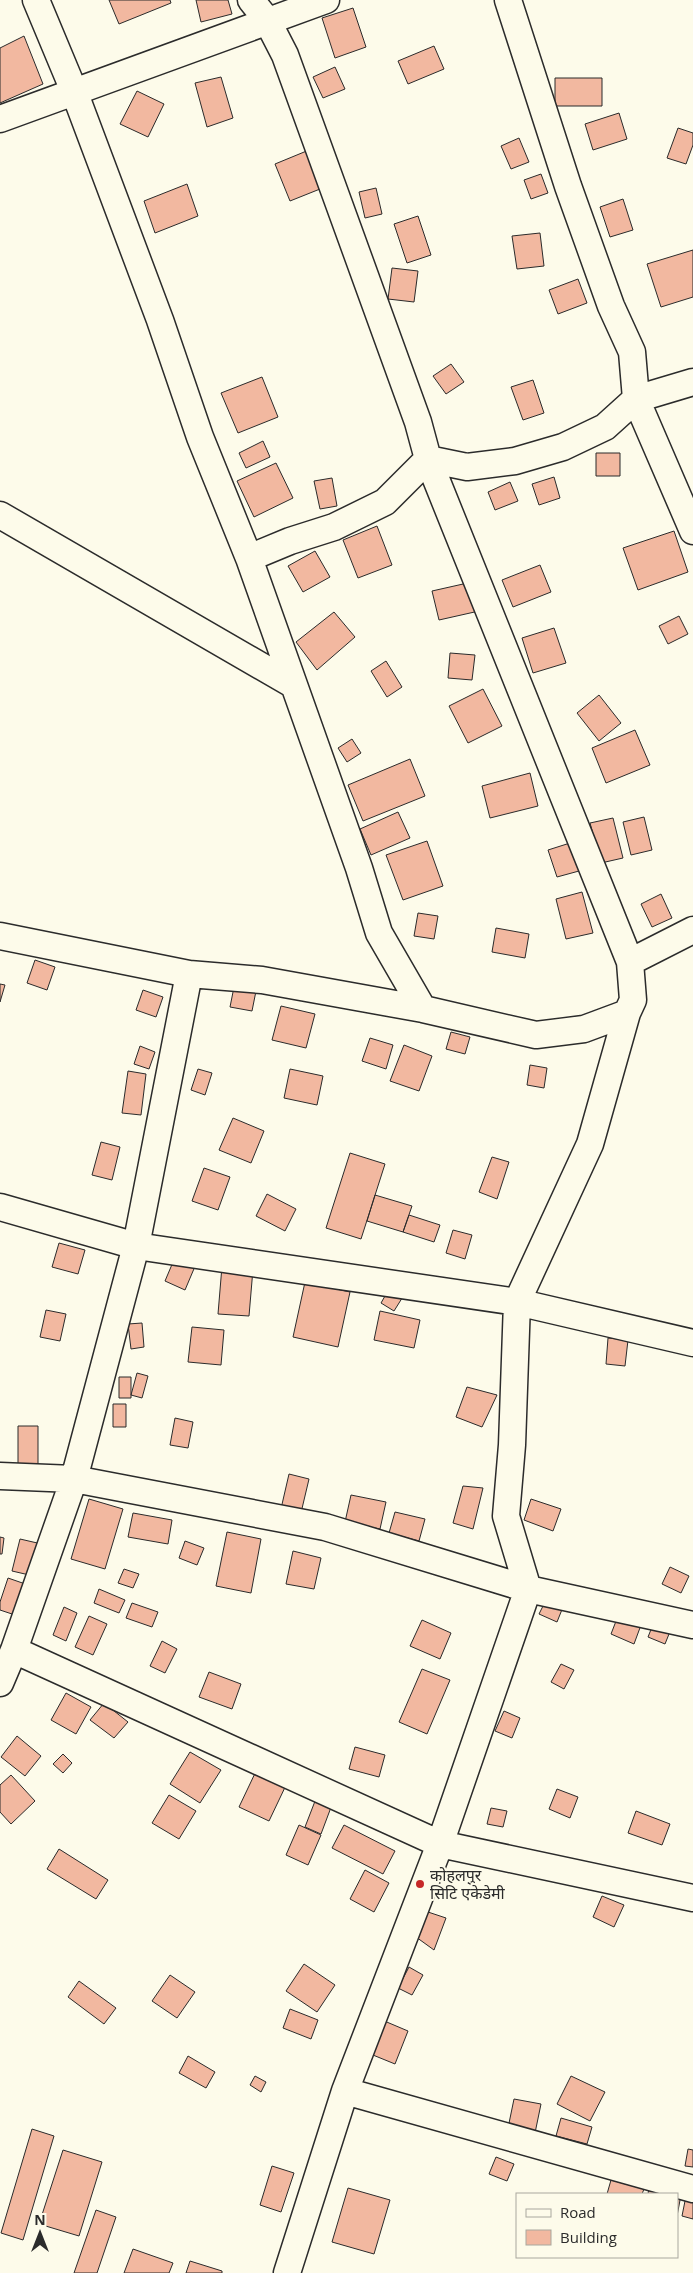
<svg xmlns="http://www.w3.org/2000/svg" width="693" height="2273" font-family="'Open Sans','Noto Sans Devanagari',sans-serif">
  <rect width="100%" height="100%" fill="#fdfbea"/>
  <path fill="#f2b8a0" stroke="#2b2b2b" d="M 109,0 L 170,0 L 171,3 L 119,24 Z
    M 196,0 L 228,0 L 232,14 L 201,22 Z
    M 353,8 L 366,47 L 335,58 L 322,18 Z
    M 24,36 L 43,84 L 0,103 L 0,48 Z
    M 434,46 L 444,69 L 408,84 L 398,61 Z
    M 335,67 L 345,89 L 323,98 L 313,77 Z
    M 221,77 L 233,118 L 207,127 L 195,83 Z
    M 555,78 L 602,78 L 602,106 L 555,106 Z
    M 137,91 L 164,104 L 148,137 L 120,124 Z
    M 619,113 L 627,139 L 593,150 L 585,124 Z
    M 678,128 L 693,133 L 693,145 L 686,164 L 667,158 Z
    M 519,138 L 529,162 L 511,169 L 501,146 Z
    M 309,150 L 325,187 L 290,201 L 275,164 Z
    M 541,174 L 548,193 L 531,199 L 524,180 Z
    M 187,184 L 198,216 L 155,233 L 144,201 Z
    M 376,188 L 382,214 L 365,218 L 359,192 Z
    M 623,199 L 633,230 L 610,237 L 600,207 Z
    M 418,216 L 431,255 L 407,263 L 394,224 Z
    M 540,233 L 544,266 L 517,269 L 512,236 Z
    M 693,250 L 693,297 L 661,307 L 647,264 Z
    M 392,268 L 418,271 L 414,302 L 388,299 Z
    M 578,279 L 587,303 L 558,314 L 549,290 Z
    M 451,364 L 464,382 L 446,394 L 433,376 Z
    M 262,377 L 278,417 L 238,433 L 221,393 Z
    M 533,380 L 544,413 L 523,420 L 511,387 Z
    M 263,441 L 270,457 L 246,468 L 239,453 Z
    M 596,453 L 620,453 L 620,476 L 596,476 Z
    M 276,463 L 293,498 L 254,517 L 237,481 Z
    M 554,477 L 560,498 L 539,505 L 532,484 Z
    M 332,478 L 337,506 L 320,509 L 314,481 Z
    M 510,482 L 518,501 L 495,510 L 488,492 Z
    M 377,526 L 392,565 L 358,578 L 343,540 Z
    M 674,531 L 688,572 L 638,590 L 623,548 Z
    M 315,551 L 330,577 L 303,592 L 288,566 Z
    M 540,565 L 551,592 L 513,607 L 502,580 Z
    M 472,582 L 479,611 L 439,620 L 432,591 Z
    M 334,612 L 355,637 L 317,670 L 296,642 Z
    M 679,616 L 688,634 L 668,644 L 659,626 Z
    M 554,628 L 566,663 L 533,673 L 522,638 Z
    M 450,653 L 475,655 L 472,680 L 448,678 Z
    M 386,661 L 402,687 L 387,697 L 371,671 Z
    M 483,689 L 502,726 L 468,743 L 449,706 Z
    M 599,695 L 621,723 L 599,741 L 577,713 Z
    M 635,730 L 650,765 L 606,783 L 592,748 Z
    M 352,739 L 361,753 L 347,762 L 338,748 Z
    M 410,759 L 425,796 L 363,821 L 348,785 Z
    M 530,773 L 538,806 L 490,818 L 482,786 Z
    M 398,812 L 410,838 L 371,855 L 360,829 Z
    M 644,817 L 652,850 L 631,855 L 623,822 Z
    M 613,818 L 623,858 L 601,863 L 590,823 Z
    M 427,841 L 443,886 L 403,900 L 386,855 Z
    M 570,843 L 579,871 L 557,877 L 548,850 Z
    M 582,892 L 593,933 L 566,939 L 556,899 Z
    M 661,894 L 672,918 L 652,927 L 641,904 Z
    M 418,913 L 438,916 L 434,939 L 414,936 Z
    M 496,928 L 529,934 L 525,958 L 492,952 Z
    M 35,960 L 55,967 L 47,990 L 27,983 Z
    M 0,984 L 5,985 L 0,1002 Z
    M 234,987 L 256,991 L 252,1011 L 230,1007 Z
    M 143,990 L 163,997 L 156,1017 L 136,1010 Z
    M 281,1006 L 315,1014 L 306,1048 L 272,1040 Z
    M 451,1032 L 470,1037 L 465,1054 L 446,1049 Z
    M 370,1038 L 393,1045 L 386,1069 L 362,1061 Z
    M 404,1045 L 432,1056 L 419,1091 L 390,1081 Z
    M 140,1046 L 155,1052 L 149,1069 L 134,1064 Z
    M 530,1065 L 547,1068 L 544,1088 L 527,1085 Z
    M 198,1069 L 212,1073 L 205,1095 L 191,1090 Z
    M 290,1069 L 323,1076 L 317,1105 L 284,1098 Z
    M 128,1071 L 146,1074 L 141,1115 L 122,1113 Z
    M 233,1118 L 264,1131 L 251,1163 L 219,1150 Z
    M 101,1142 L 120,1147 L 112,1180 L 92,1175 Z
    M 350,1153 L 385,1164 L 361,1239 L 326,1228 Z
    M 492,1157 L 509,1162 L 497,1199 L 479,1192 Z
    M 204,1168 L 230,1177 L 218,1210 L 192,1201 Z
    M 267,1194 L 296,1209 L 285,1231 L 256,1216 Z
    M 375,1195 L 412,1206 L 403,1232 L 367,1221 Z
    M 409,1215 L 440,1225 L 434,1242 L 403,1232 Z
    M 453,1230 L 472,1235 L 465,1259 L 446,1253 Z
    M 59,1243 L 85,1250 L 78,1274 L 52,1267 Z
    M 176,1255 L 196,1264 L 185,1290 L 165,1281 Z
    M 222,1266 L 253,1269 L 249,1316 L 218,1314 Z
    M 305,1282 L 350,1292 L 338,1347 L 293,1337 Z
    M 389,1289 L 404,1295 L 394,1311 L 381,1303 Z
    M 46,1310 L 66,1314 L 60,1341 L 40,1337 Z
    M 380,1311 L 420,1320 L 414,1348 L 374,1340 Z
    M 142,1323 L 144,1347 L 131,1349 L 128,1324 Z
    M 192,1327 L 224,1330 L 221,1365 L 188,1362 Z
    M 608,1338 L 628,1340 L 625,1366 L 606,1364 Z
    M 137,1373 L 148,1376 L 142,1398 L 131,1395 Z
    M 119,1377 L 131,1377 L 131,1398 L 119,1398 Z
    M 467,1387 L 497,1395 L 482,1427 L 456,1417 Z
    M 113,1404 L 126,1404 L 126,1427 L 113,1427 Z
    M 175,1418 L 193,1422 L 188,1448 L 170,1445 Z
    M 18,1426 L 38,1426 L 38,1464 L 18,1464 Z
    M 289,1474 L 309,1479 L 300,1517 L 280,1513 Z
    M 463,1486 L 483,1488 L 473,1529 L 453,1523 Z
    M 351,1495 L 386,1502 L 380,1529 L 345,1522 Z
    M 89,1499 L 123,1509 L 105,1569 L 71,1559 Z
    M 531,1499 L 561,1509 L 553,1531 L 524,1520 Z
    M 395,1512 L 425,1519 L 419,1541 L 389,1533 Z
    M 133,1513 L 172,1520 L 168,1544 L 128,1537 Z
    M 227,1532 L 261,1539 L 251,1593 L 216,1586 Z
    M 0,1537 L 4,1538 L 2,1554 L 0,1554 Z
    M 20,1539 L 46,1545 L 38,1577 L 12,1571 Z
    M 185,1541 L 204,1548 L 197,1565 L 179,1558 Z
    M 293,1551 L 321,1558 L 314,1589 L 286,1584 Z
    M 670,1567 L 689,1576 L 681,1593 L 662,1584 Z
    M 124,1569 L 139,1574 L 133,1588 L 118,1583 Z
    M 8,1578 L 34,1587 L 24,1618 L 0,1610 L 0,1602 Z
    M 99,1589 L 125,1600 L 119,1613 L 94,1603 Z
    M 546,1600 L 563,1607 L 557,1622 L 539,1614 Z
    M 132,1603 L 158,1612 L 152,1627 L 126,1618 Z
    M 64,1607 L 77,1613 L 66,1641 L 53,1635 Z
    M 89,1616 L 107,1624 L 93,1655 L 75,1647 Z
    M 618,1616 L 641,1625 L 634,1644 L 611,1634 Z
    M 422,1620 L 451,1633 L 440,1659 L 410,1646 Z
    M 654,1622 L 671,1629 L 665,1644 L 648,1637 Z
    M 162,1641 L 177,1649 L 165,1673 L 150,1666 Z
    M 561,1664 L 574,1670 L 564,1689 L 551,1682 Z
    M 422,1669 L 450,1680 L 427,1734 L 399,1722 Z
    M 209,1672 L 241,1684 L 232,1709 L 199,1697 Z
    M 66,1693 L 91,1707 L 76,1734 L 51,1720 Z
    M 104,1703 L 128,1722 L 114,1738 L 90,1720 Z
    M 504,1711 L 520,1718 L 512,1738 L 495,1731 Z
    M 17,1736 L 41,1756 L 25,1776 L 1,1757 Z
    M 355,1747 L 385,1755 L 379,1777 L 349,1769 Z
    M 190,1752 L 221,1770 L 200,1803 L 170,1784 Z
    M 63,1754 L 72,1763 L 63,1773 L 53,1764 Z
    M 258,1767 L 288,1781 L 269,1821 L 239,1807 Z
    M 11,1775 L 35,1801 L 11,1824 L 0,1812 L 0,1785 Z
    M 557,1789 L 578,1797 L 570,1818 L 549,1809 Z
    M 169,1795 L 196,1811 L 179,1839 L 152,1823 Z
    M 317,1796 L 333,1802 L 321,1834 L 305,1827 Z
    M 491,1808 L 507,1811 L 503,1827 L 487,1824 Z
    M 636,1811 L 670,1824 L 662,1845 L 628,1833 Z
    M 299,1825 L 321,1835 L 308,1865 L 286,1855 Z
    M 344,1825 L 395,1851 L 383,1874 L 332,1848 Z
    M 59,1849 L 108,1880 L 96,1899 L 47,1869 Z
    M 365,1870 L 389,1883 L 374,1912 L 350,1899 Z
    M 602,1896 L 624,1905 L 614,1927 L 593,1917 Z
    M 428,1912 L 446,1918 L 434,1950 L 416,1937 Z
    M 304,1964 L 335,1985 L 317,2012 L 286,1991 Z
    M 409,1967 L 423,1975 L 412,1995 L 398,1988 Z
    M 170,1975 L 195,1992 L 177,2018 L 152,2001 Z
    M 79,1981 L 116,2008 L 104,2024 L 68,1997 Z
    M 290,2009 L 318,2020 L 311,2039 L 283,2028 Z
    M 382,2020 L 408,2031 L 395,2064 L 368,2053 Z
    M 188,2056 L 215,2072 L 206,2088 L 179,2073 Z
    M 255,2076 L 266,2082 L 261,2092 L 250,2085 Z
    M 571,2076 L 605,2092 L 590,2121 L 557,2104 Z
    M 514,2099 L 541,2104 L 535,2133 L 508,2128 Z
    M 561,2118 L 592,2127 L 587,2144 L 556,2136 Z
    M 32,2129 L 54,2136 L 23,2240 L 1,2233 Z
    M 688,2149 L 693,2150 L 693,2167 L 685,2166 Z
    M 63,2150 L 102,2162 L 79,2236 L 39,2224 Z
    M 496,2157 L 514,2164 L 507,2181 L 489,2174 Z
    M 272,2166 L 294,2173 L 281,2212 L 260,2205 Z
    M 611,2180 L 644,2189 L 642,2194 L 607,2194 Z
    M 348,2188 L 390,2200 L 374,2254 L 332,2242 Z
    M 649,2188 L 681,2195 L 677,2216 L 677,2194 L 648,2194 Z
    M 686,2196 L 693,2197 L 693,2219 L 682,2216 Z
    M 96,2210 L 116,2217 L 97,2273 L 74,2273 Z
    M 133,2249 L 173,2263 L 169,2273 L 124,2273 Z
    M 190,2261 L 222,2271 L 222,2273 L 186,2273 Z"/>
  <g fill="none" stroke-linecap="round" stroke-linejoin="round">
    <g stroke="#2b2b2b" stroke-width="29">
      <path id="minor" d="M 36,0 L 74,91 L 160,320 L 200,437 L 249,558 L 359,868 L 379,933 L 423,1009
        M 251,0 L 267,20 L 285,55 L 418,422 L 428,459 L 630,962
        M 508,0 L 568,186 L 611,306 L 632,352 L 636,399 L 693,531
        M 0,119 L 326,0
        M 0,515 L 292,684
        M 249,558 L 290,541 L 334,527 L 385,502 L 428,459 L 467,467 L 515,461 L 563,447 L 605,427 L 636,399 L 693,382
        M 0,936 L 189,974 L 262,980 L 423,1009 L 536,1035 L 584,1029 L 627,1013
        M 0,1207 L 136,1246 L 517,1302 L 693,1343
        M 0,1476 L 74,1479 L 325,1527 L 528,1589 L 693,1625
        M 14,1650 L 440,1844 L 693,1898
        M 0,1683 L 14,1650 L 74,1479 L 136,1246 L 189,974
        M 345,2091 L 693,2189
        M 287,2273 L 345,2091 L 440,1844 L 528,1589 L 506,1516 L 512,1445 L 517,1302 L 590,1144 L 627,1013 L 633,1000 L 630,962 L 693,930"/>
    </g>
    <use href="#minor" stroke="#fdfbea" stroke-width="26"/>
  </g>
  <circle fill="#c62828" stroke="#fdfbea" stroke-width="2" cx="420" cy="1884" r="5"/>
  <g text-anchor="middle" stroke-width="4" stroke-linejoin="round" paint-order="stroke">
    <g font-size="16" fill="#2b2b2b" stroke="#fdfbea" text-anchor="start">
      <text x="430" y="1881">कोहलपुर<tspan x="430" dy="18">सिटि एकेडेमी</tspan></text>
    </g>
  </g>
  <rect x="516" y="2193" width="162" height="65" fill="#fdfbea" stroke="#a9a89e"/>
  <rect x="526" y="2209" width="25" height="8" fill="#fdfbea" stroke="#a9a89e"/>
  <text x="560" y="2218" font-size="15" fill="#2b2b2b">Road</text>
  <rect x="526" y="2230" width="25" height="15" fill="#f2b8a0" stroke="#a9a89e"/>
  <text x="560" y="2243" font-size="15" fill="#2b2b2b">Building</text>
  <g transform="translate(40 2233)" stroke="#fdfbea" stroke-width="4" paint-order="stroke">
  <path d="M0-4L9 19L0 12L-9 19Z" fill="#2b2b2b"/>
  <text y="-8" font-size="14" font-weight="bold" text-anchor="middle" fill="#2b2b2b">N</text>
  </g>
</svg>
